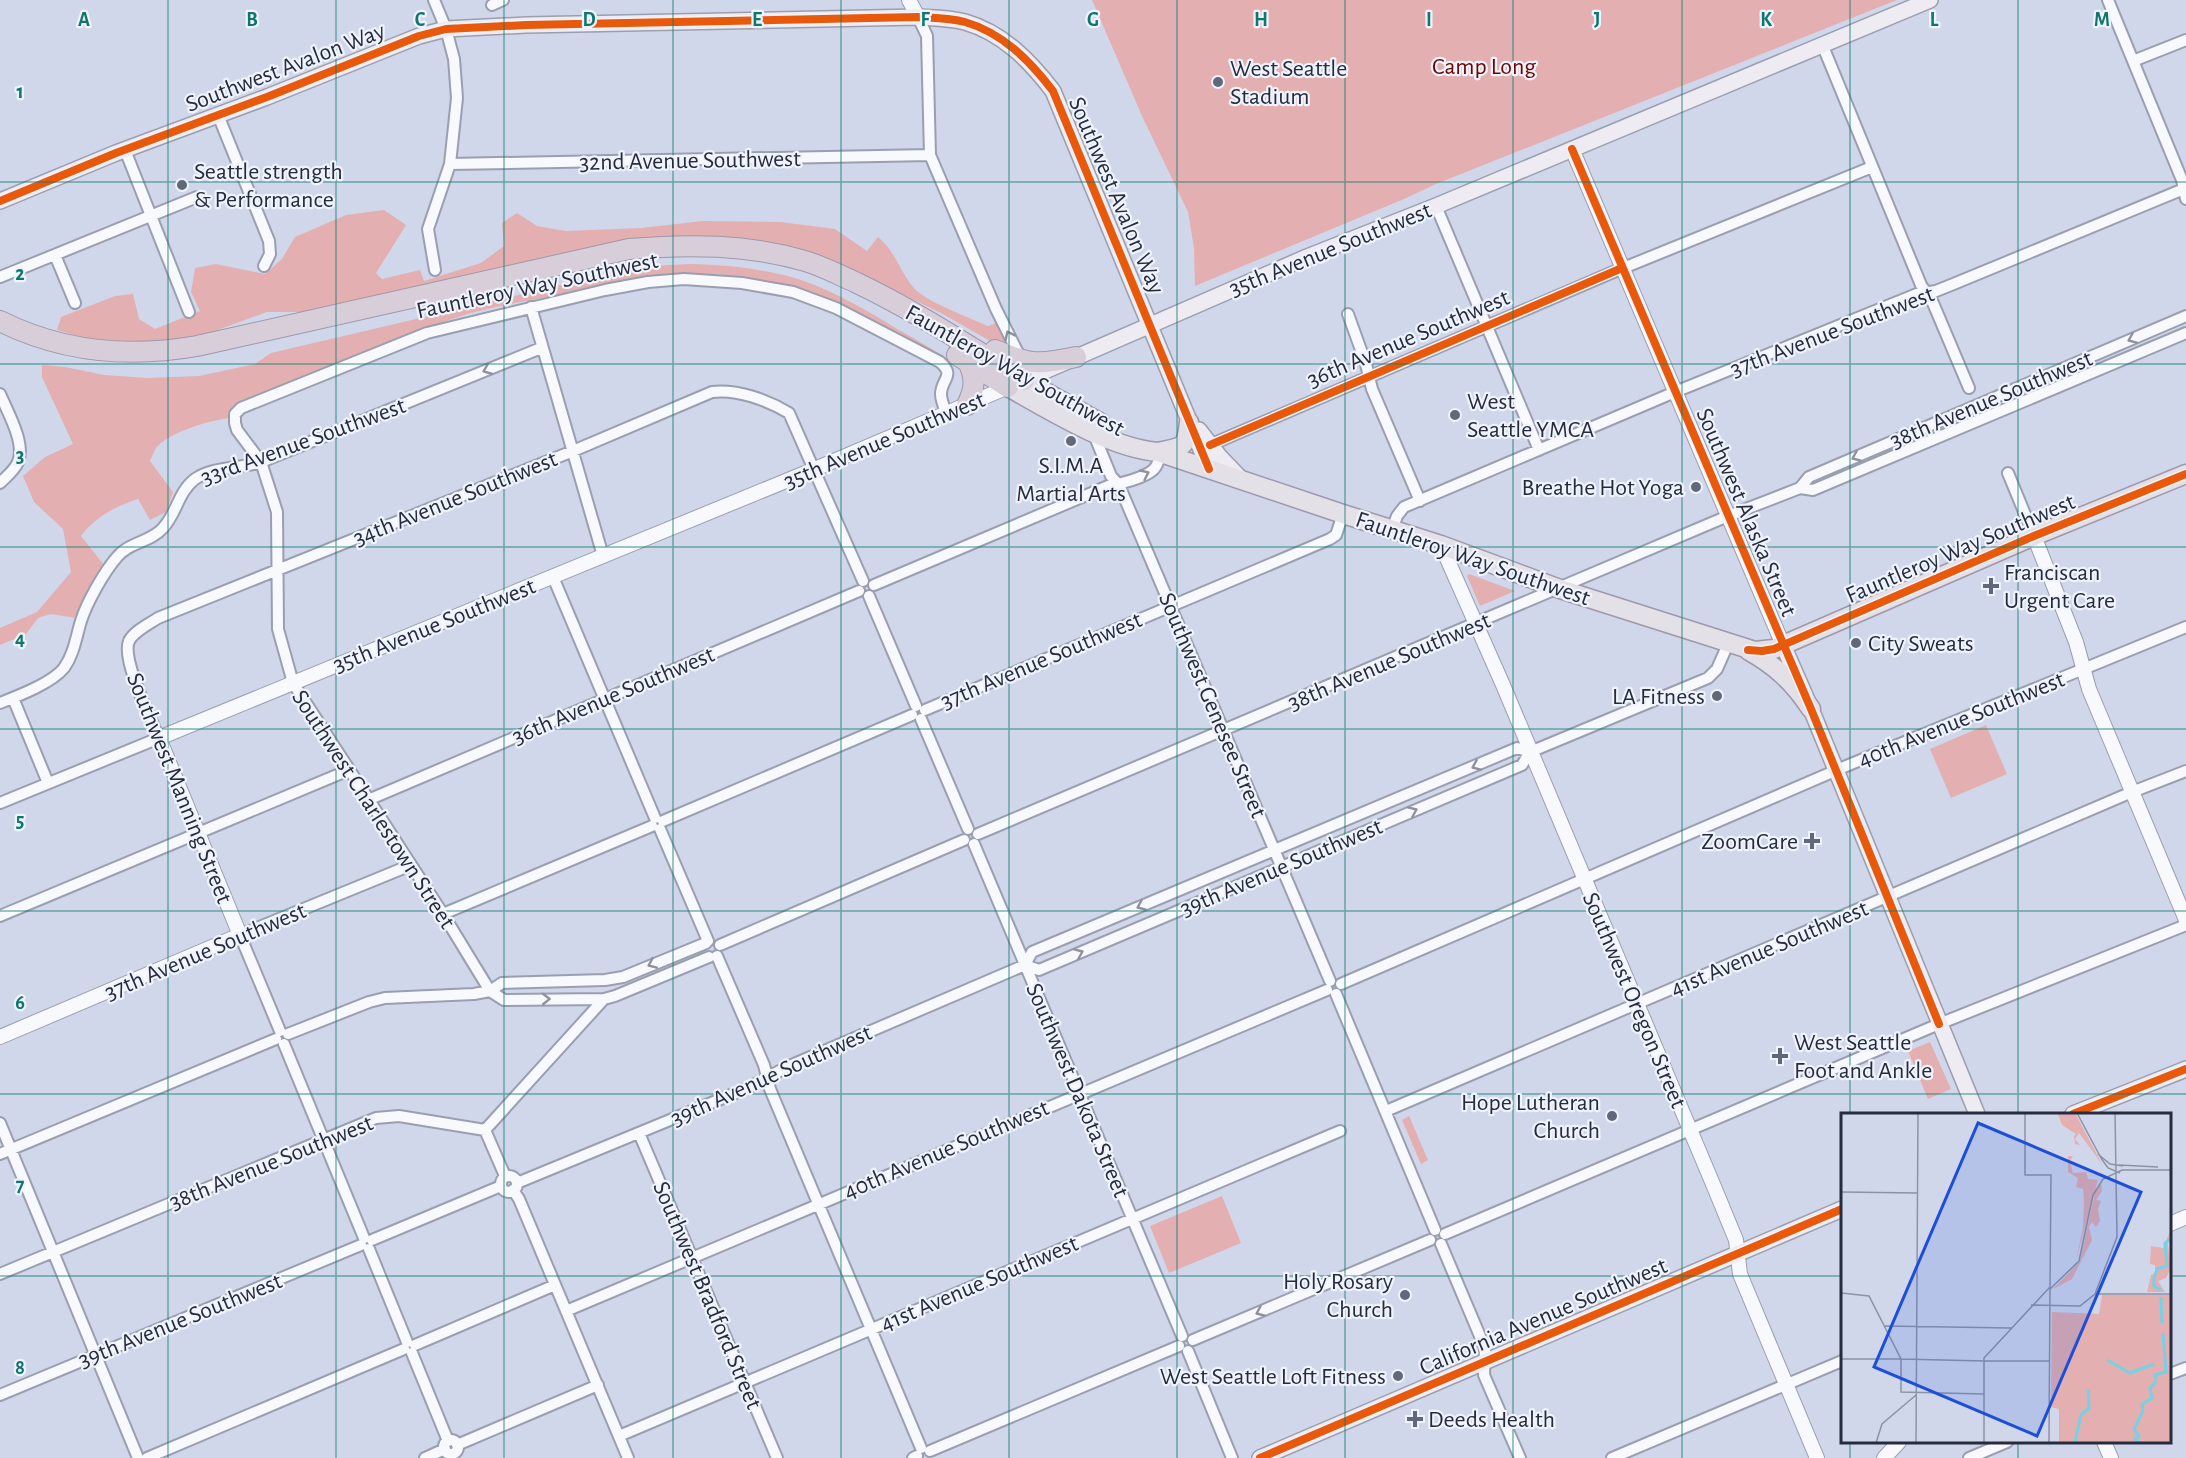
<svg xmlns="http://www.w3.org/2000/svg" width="2186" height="1458" font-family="'Alegreya Sans',sans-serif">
  <rect width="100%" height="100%" fill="#d0d7eb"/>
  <path fill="#e4afb0" d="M 1092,0 L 1897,0 L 1436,184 L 1404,199 L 1195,286 L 1194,248 L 1188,212 L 1142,116 Z
    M 384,210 L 406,225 L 376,273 L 382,279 L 420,270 L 424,281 L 481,263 L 504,246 L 502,223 L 517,213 L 537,226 L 566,231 L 641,228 L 703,221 L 780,222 L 835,229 L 867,251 L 878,237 C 896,252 899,270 913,287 C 924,301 970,318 988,326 L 999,322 L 1013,354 L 941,313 L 856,272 L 826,260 L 718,238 L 304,312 L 267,312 L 206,334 L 146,345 L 96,341 L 57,330 L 61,317 L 115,296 L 133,294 L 139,319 L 155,329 L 200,311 L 191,292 L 195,268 L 216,264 L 265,274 L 282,259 L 295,237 L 346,215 Z
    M 692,264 C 729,265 766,269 801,280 C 836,292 868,311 899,330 C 918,341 937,351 954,363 L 952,365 C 902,336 853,305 798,289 C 712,263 641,275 556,295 C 523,302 487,307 455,318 C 382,342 311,375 240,404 L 230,409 L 228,418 C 209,421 169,432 156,448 C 154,451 152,457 150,461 L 173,492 L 166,512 L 150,520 L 138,499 C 116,506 95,517 81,536 L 104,565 L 76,618 L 51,614 L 38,618 L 26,634 L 0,645 L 0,628 L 37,612 L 71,572 L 63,529 L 34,502 L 23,476 L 45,457 L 73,444 L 42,377 L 42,365 L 65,367 L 104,375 L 148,378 L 199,376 L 255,364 L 271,353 L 612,273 L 648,266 Z
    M 1469,574 L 1515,591 L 1480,606 L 1467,576 Z
    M 1986,725 L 2007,774 L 1951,798 L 1930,749 Z
    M 1930,1042 L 1951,1089 L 1928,1099 L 1908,1051 Z
    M 1409,1116 L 1428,1160 L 1421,1164 L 1402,1120 Z
    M 1222,1196 L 1241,1243 L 1169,1273 L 1150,1226 Z"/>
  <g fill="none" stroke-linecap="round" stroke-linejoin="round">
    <g stroke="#9a9fb0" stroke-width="14">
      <path id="minor" d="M 434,0 L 446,29 L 454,59 L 457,98 L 450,164 L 428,229 L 435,270
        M 2108,0 L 2182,180 L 2186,199
        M 492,5 L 503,0
        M 918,17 L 927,36 L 930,155 L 996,309 L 1021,359
        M 1822,44 L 1921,285 L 1933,303 L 1969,388
        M 2133,61 L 2186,40
        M 218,115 L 269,241 L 270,254 L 264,266
        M 125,150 L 189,312
        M 450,164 L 930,155
        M 1436,206 L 1539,450
        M 55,255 L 75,303
        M 0,277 L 197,197
        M 531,307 L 603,556
        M 1348,314 L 1366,364 L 1372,389 L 1420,501
        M 0,394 C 7,411 26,443 18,462 C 15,470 6,477 0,483
        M 1093,432 L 1111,476 L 1119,485 L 1330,981
        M 1210,445 L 1611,273 L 1872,167
        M 2008,473 L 2034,536
        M 1800,488 L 1813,490 L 2186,333
        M 1392,530 L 1397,516 L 1404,507 L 1675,392 L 1917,294 L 1936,291 L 1951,285 L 2186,188
        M 553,577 L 655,818
        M 874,585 L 1108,486 C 1120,484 1144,478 1153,470 C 1158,466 1159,458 1162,453
        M 869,596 L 916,706
        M 13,698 L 48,783
        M 0,703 C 18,696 52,683 64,668 C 74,654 76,637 81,621 C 87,602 104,572 117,557 C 129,542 151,542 163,528 C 177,513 178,492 195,479 C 214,466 240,469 261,462 L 541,348
        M 925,710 L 1330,539 L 1336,535 L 1343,514
        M 921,719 L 968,829
        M 368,800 L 859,591
        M 0,803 L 159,738 C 151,719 121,659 129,641 C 134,631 149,624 158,618 L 573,451 L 712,392 C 738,389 767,400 789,413 L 863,581
        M 663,821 L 912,715
        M 660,829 L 708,941
        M 978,834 L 1728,516 L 1800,488 L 1809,477 L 2186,316
        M 974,844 L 1182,1336
        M 443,914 L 652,826
        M 0,916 L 349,770
        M 720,945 L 964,840
        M 717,956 L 764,1065 L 770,1089 L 921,1448
        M 709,957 L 615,996 L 604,999 L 504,1000 L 490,991 L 443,914 L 293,683 L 278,629 L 277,512 L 261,462 L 237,430 L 235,423 L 235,414 L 241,408 L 427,333 L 605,290 L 648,282 L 684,279 L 742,283 L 793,292 L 836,308 L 940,362 C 956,376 941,379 941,394 C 941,401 944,407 947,414
        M 1025,965 L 1039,970 L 1522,765 L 1530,752 L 1708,678 L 1717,669 L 1728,644
        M 1341,984 L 1851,764 L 2186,627
        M 1336,994 L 1435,1230
        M 280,1031 L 240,935 L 411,865
        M 288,1034 L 369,1002 L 385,998 L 474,994 L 490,991 L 502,983 L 605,980 L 623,977 L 706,943
        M 284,1044 L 364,1238
        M 1386,1111 L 2132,792 L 2186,771
        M 0,1123 L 138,1458
        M 485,1130 L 505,1176
        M 639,1133 L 777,1458
        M 0,1154 L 276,1039
        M501 1184a8 8 0 1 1 16 0a8 8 0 1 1-16 0Z
        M 517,1183 L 750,1087 L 787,1067 L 1025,965 L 1032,952 L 1517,748 L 1530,752
        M 513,1190 L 519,1199 L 628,1458
        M 1445,1234 L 1939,1024 L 2186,925
        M 372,1240 L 501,1186
        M 1441,1244 L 1485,1348 L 1484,1375 L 1520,1458
        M 369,1249 L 407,1342
        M 0,1274 L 376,1118 L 399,1116 L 485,1130 L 604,999
        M 566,1311 L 1327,990
        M 1193,1340 L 1430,1240
        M 415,1345 L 555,1285
        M 1188,1351 L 1232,1458
        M 412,1353 L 448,1441
        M 2170,1374 L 2186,1368
        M 0,1395 L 361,1245
        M 619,1436 L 1340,1131
        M444 1447a7 7 0 1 1 14 0a7 7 0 1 1-14 0Z
        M 457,1445 L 598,1385
        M 930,1451 L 1179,1346
        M 147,1458 L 404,1349
        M 425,1458 L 445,1449
        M 913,1458 L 917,1456
        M 1612,1458 L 1842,1361
        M 1969,1458 L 2007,1442"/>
    </g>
    <g stroke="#9a9fb0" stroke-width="16">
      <path id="tertiary" d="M 909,0 L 918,17
        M 1572,149 L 1783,645
        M 2034,536 L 2076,642 L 2089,689 L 2186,920
        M 1441,545 L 1503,685 L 1715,1189 L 1736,1240 L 1740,1274 L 1817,1458
        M 0,1037 L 240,935 L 159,738 L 815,469 L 1008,387
        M 2170,1224 L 2186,1217
        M 2104,1442 L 2111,1458
        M 1884,1458 L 1899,1442"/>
    </g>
    <g stroke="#9a9fb0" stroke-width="18">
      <path id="secondary" d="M 0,201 L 116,153 L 267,97 L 419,36 L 446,29 L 526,25 L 918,17 C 934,18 950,18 965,22 C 1003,33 1030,61 1053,91 L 1209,469
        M 1017,383 L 1307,257 L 1436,206 L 1930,0
        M 1199,430 L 1220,457 L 1242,480
        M 1783,645 L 1811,709 L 1977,1114
        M 2073,1114 L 2186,1069
        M 1260,1458 L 1842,1209"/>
    </g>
    <g stroke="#9e98ab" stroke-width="21">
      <path id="primary" d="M 1024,380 L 1101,423
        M 1008,387 C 1051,411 1110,448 1158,452 L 1343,514 L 1441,545 L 1560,589 L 1755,651 L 1774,649 L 2034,536 L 2186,474
        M 1158,452 C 1184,446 1186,449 1189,422
        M 1749,651 C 1776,666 1794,683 1811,709"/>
    </g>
    <g stroke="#9e98ab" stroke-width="22">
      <path id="motorway" d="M 0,321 C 62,352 129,358 197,346 L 629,249 C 689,244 747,244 805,261 C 822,266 839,275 855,282 C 914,310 969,346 1024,380
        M 995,350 C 1030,365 1039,365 1076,357
        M 957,355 L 1008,387
        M 967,405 C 975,389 976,378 968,362"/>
    </g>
    <use href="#minor" stroke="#f8f9fc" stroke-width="10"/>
    <use href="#tertiary" stroke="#f8f9fc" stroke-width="14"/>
    <use href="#secondary" stroke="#eeecf2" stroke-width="15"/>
    <use href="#primary" stroke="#e4e0e8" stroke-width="18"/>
    <use href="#motorway" stroke="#d7ceda" stroke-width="20"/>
    <g stroke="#eff3fc" stroke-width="11">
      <path id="cycleway" d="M 1572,149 L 1811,709 L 1939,1024
        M 0,201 L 116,153 L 267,97 L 419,36 L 446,29 L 526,25 L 918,17 C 934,18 950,18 965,22 C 1003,33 1030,61 1053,91 L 1209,469
        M 1210,445 L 1622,268
        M 1748,650 L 1762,651 L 1774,649 L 2034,536 L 2186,474
        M 2073,1114 L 2186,1069
        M 1260,1458 L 1842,1209"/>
    </g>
    <use href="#cycleway" stroke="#e8590c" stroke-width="8"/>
  </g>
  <defs><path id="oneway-chevron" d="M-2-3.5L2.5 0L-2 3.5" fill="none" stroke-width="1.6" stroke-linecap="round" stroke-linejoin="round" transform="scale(1.5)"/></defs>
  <g stroke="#8f929d">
    <use href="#oneway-chevron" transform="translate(1009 335) rotate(-116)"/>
    <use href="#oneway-chevron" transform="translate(2132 339) rotate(157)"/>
    <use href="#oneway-chevron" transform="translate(487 370) rotate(158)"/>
    <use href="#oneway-chevron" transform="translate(1856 457) rotate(157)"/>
    <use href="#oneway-chevron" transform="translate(1145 474) rotate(-25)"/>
    <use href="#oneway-chevron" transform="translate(1476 766) rotate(157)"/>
    <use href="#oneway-chevron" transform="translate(1413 811) rotate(-23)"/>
    <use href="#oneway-chevron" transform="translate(1141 906) rotate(157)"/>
    <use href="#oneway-chevron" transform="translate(1079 953) rotate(-23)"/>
    <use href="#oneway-chevron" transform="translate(652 964) rotate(157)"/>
    <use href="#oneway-chevron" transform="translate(546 999) rotate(-1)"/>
    <use href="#oneway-chevron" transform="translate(1260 1312) rotate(157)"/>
  </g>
  <path fill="none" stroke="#0f766e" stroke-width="1.5" stroke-opacity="0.55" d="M 168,0 L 168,1458M 336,0 L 336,1458M 504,0 L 504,1458M 673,0 L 673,1458M 841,0 L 841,1458M 1009,0 L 1009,1458M 1177,0 L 1177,1458M 1345,0 L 1345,1458M 1513,0 L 1513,1458M 1682,0 L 1682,1458M 1850,0 L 1850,1114M 2018,0 L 2018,1114M 0,182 L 2186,182M 0,364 L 2186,364M 0,547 L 2186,547M 0,729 L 2186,729M 0,911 L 2186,911M 0,1094 L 2186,1094M 0,1276 L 1842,1276M 2170,1276 L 2186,1276M 1850,1442 L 1850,1458M 2018,1442 L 2018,1458"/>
  <g fill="#62687b" stroke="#eff3fc" stroke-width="2">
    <circle cx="1218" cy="82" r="6"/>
    <circle cx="182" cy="185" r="6"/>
    <circle cx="1455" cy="415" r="6"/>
    <circle cx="1071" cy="441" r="6"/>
    <circle cx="1696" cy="487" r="6"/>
    <path d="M1988 577h6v6h6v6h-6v6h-6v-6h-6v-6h6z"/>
    <circle cx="1856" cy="643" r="6"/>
    <circle cx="1717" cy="696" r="6"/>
    <path d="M1809 832h6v6h6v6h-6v6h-6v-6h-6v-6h6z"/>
    <path d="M1777 1047h6v6h6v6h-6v6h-6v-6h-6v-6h6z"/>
    <circle cx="1612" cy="1116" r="6"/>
    <circle cx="1405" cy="1295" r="6"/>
    <circle cx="1398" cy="1376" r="6"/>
    <path d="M1412 1410h6v6h6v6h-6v6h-6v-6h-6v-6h6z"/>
  </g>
  <g text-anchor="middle" stroke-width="4.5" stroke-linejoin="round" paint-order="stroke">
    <g font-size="24" fill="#700400" stroke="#eff3fc">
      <text x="1484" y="74">Camp Long</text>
    </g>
    <g font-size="24" fill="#262c3e" stroke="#eff3fc">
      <text transform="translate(285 67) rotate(-21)" y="8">Southwest Avalon Way</text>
      <text transform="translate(690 160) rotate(-1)" y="8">32nd Avenue Southwest</text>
      <text transform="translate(1117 195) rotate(67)" y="8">Southwest Avalon Way</text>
      <text transform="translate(1330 249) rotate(-22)" y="8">35th Avenue Southwest</text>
      <text transform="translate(537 285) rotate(-12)" y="8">Fauntleroy Way Southwest</text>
      <text transform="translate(1832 331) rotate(-21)" y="8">37th Avenue Southwest</text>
      <text transform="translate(1408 338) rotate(-23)" y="8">36th Avenue Southwest</text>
      <text transform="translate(1015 370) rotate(29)" y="8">Fauntleroy Way Southwest</text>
      <text transform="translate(1991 399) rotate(-23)" y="8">38th Avenue Southwest</text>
      <text transform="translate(884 440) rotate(-23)" y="8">35th Avenue Southwest</text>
      <text transform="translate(303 441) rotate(-20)" y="8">33rd Avenue Southwest</text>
      <text transform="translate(455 498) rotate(-22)" y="8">34th Avenue Southwest</text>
      <text transform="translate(1747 512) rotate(67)" y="8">Southwest Alaska Street</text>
      <text transform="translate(1960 548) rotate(-23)" y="8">Fauntleroy Way Southwest</text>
      <text transform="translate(1473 558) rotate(19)" y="8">Fauntleroy Way Southwest</text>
      <text transform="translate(434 625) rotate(-22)" y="8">35th Avenue Southwest</text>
      <text transform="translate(1041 660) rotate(-23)" y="8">37th Avenue Southwest</text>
      <text transform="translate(1389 661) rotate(-23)" y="8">38th Avenue Southwest</text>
      <text transform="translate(613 695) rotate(-23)" y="8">36th Avenue Southwest</text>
      <text transform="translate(1213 705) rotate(67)" y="8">Southwest Genesee Street</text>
      <text transform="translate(1961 719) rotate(-22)" y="8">40th Avenue Southwest</text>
      <text transform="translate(180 788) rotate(68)" y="8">Southwest Manning Street</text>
      <text transform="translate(374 809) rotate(57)" y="8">Southwest Charlestown Street</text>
      <text transform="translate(1281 867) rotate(-23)" y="8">39th Avenue Southwest</text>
      <text transform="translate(1769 948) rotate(-23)" y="8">41st Avenue Southwest</text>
      <text transform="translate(205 951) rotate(-23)" y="8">37th Avenue Southwest</text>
      <text transform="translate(1635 1000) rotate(67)" y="8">Southwest Oregon Street</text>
      <text transform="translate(771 1075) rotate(-24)" y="8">39th Avenue Southwest</text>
      <text transform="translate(1078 1090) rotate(67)" y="8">Southwest Dakota Street</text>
      <text transform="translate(946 1149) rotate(-23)" y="8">40th Avenue Southwest</text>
      <text transform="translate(271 1162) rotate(-22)" y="8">38th Avenue Southwest</text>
      <text transform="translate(979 1283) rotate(-23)" y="8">41st Avenue Southwest</text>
      <text transform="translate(708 1295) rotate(67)" y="8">Southwest Bradford Street</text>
      <text transform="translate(1543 1316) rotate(-23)" y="8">California Avenue Southwest</text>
      <text transform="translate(180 1320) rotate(-22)" y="8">39th Avenue Southwest</text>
    </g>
    <g font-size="24" fill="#262c3e" stroke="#eff3fc" text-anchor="start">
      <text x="1230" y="76">West Seattle<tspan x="1230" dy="28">Stadium</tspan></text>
      <text x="194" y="179">Seattle strength<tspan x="194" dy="28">&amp; Performance</tspan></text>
      <text x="1467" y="409">West<tspan x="1467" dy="28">Seattle YMCA</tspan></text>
      <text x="1071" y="473" text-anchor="middle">S.I.M.A<tspan x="1071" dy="28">Martial Arts</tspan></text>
      <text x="1684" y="495" text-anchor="end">Breathe Hot Yoga</text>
      <text x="2004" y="580">Franciscan<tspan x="2004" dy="28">Urgent Care</tspan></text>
      <text x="1868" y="651">City Sweats</text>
      <text x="1705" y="704" text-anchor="end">LA Fitness</text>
      <text x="1798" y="849" text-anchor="end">ZoomCare</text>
      <text x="1794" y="1050">West Seattle<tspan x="1794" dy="28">Foot and Ankle</tspan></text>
      <text x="1600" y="1110" text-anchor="end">Hope Lutheran<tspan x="1600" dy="28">Church</tspan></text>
      <text x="1393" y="1289" text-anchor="end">Holy Rosary<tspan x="1393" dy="28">Church</tspan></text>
      <text x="1386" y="1384" text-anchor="end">West Seattle Loft Fitness</text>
      <text x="1428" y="1427">Deeds Health</text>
    </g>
  </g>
  <g transform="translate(1841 1113)">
    <rect width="330" height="330" fill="#d0d7eb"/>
    <path d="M 205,0 L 234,0 L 261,51 L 238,20 L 234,26 L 239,32 L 234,31 L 233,23 L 235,21 L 221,12 L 217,1 ZM 227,43 L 232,43 L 229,48 L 232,60 L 245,59 L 247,66 L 257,67 L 235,147 L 242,115 L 243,87 L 242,76 L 235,74 L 237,65 L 227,59 ZM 260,70 L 261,78 L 255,87 L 260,88 L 257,96 L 259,108 L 255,114 L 251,109 L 248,114 L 251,127 L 231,166 L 212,176 L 239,148 L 254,79 ZM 330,116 L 327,132 L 330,155 L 325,165 L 317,168 L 324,179 L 306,179 L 310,162 L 314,161 L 314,152 L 309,151 L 310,133 L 322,135 ZM 261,182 L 330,182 L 330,330 L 218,330 L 218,296 L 210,294 L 211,199 L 258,201 Z" fill="#e4afb0"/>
    <path fill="none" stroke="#75d1e5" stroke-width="3" d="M 320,177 L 313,173 L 313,165 L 316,156 L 326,153 L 324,130 L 330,126M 320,184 L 321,210M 266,247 L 289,260 L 313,251M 315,267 L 314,262 L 325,259 L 322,220M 234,329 L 240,302 L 248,295 L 247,276M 299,330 L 294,326 L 298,323 L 293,316 L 302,298 L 301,291 L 311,285 L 309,276 L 315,268"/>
    <path fill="none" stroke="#8c93a6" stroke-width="1.5" d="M 184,0 L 184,62 L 210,62 L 209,174M 236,0 L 260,45M 257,41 L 269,51 L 282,53M 260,45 L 267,55 L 279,60M 278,52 L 317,54M 0,79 L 77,80M 209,176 L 238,148 L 252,82 L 262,66 L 281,57 L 330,57M 0,180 L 28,183 L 60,246 L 60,279 L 143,281M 254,181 L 330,181M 190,192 L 239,193 L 254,181 L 276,124 L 274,0M 44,213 L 170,215M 0,246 L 60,246M 60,246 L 143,248M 143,248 L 208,248M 35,330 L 41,311 L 75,282M 75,330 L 77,0M 143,330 L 143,245 L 209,174M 208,330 L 209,174"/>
    <path fill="#1d4ed8" fill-opacity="0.15" stroke="#1d4ed8" stroke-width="3" d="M 137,10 L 300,79 L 196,323 L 33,254 Z"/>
    <rect width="330" height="330" fill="none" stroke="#262c3e" stroke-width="3"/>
  </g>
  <g font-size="20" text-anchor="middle" font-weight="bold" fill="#0f766e" stroke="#eff3fc" stroke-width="4.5" stroke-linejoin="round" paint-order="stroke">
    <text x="84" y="26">A</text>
    <text x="252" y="26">B</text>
    <text x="420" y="26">C</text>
    <text x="589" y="26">D</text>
    <text x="757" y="26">E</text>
    <text x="925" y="26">F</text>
    <text x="1093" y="26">G</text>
    <text x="1261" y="26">H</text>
    <text x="1429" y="26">I</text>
    <text x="1597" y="26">J</text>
    <text x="1766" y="26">K</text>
    <text x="1934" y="26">L</text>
    <text x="2102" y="26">M</text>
    <text x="20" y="98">1</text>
    <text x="20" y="280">2</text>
    <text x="20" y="462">3</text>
    <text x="20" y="645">4</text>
    <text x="20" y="827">5</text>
    <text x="20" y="1009">6</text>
    <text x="20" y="1191">7</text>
    <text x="20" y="1374">8</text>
  </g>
</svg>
